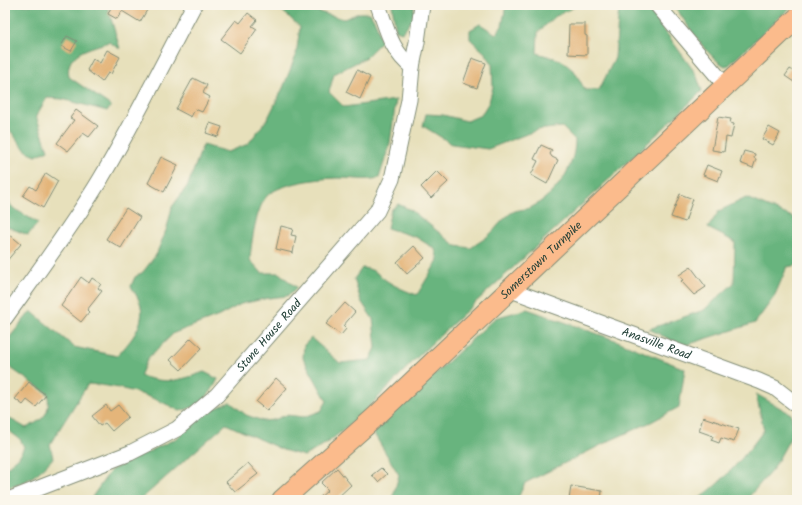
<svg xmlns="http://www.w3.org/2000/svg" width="802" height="505" font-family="Kalam,sans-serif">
  <rect width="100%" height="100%" fill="#fbf7ec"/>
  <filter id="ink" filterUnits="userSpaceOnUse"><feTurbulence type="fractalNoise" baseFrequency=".025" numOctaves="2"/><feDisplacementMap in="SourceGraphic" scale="8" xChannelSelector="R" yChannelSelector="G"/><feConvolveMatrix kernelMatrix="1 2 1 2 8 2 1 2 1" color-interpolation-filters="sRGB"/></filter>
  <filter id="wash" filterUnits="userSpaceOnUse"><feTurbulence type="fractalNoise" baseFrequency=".012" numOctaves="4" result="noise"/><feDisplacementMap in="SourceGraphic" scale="16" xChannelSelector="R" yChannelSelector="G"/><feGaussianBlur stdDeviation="0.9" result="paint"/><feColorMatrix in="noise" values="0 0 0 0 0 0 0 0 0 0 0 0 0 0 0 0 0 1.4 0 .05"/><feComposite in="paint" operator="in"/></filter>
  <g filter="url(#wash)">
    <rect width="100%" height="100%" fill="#e7e0bb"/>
    <path fill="#67b47e" stroke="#437859" d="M 5,5 L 107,5 L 120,49 L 109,42 C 91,48 64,52 69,77 L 111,106 L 107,111 L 62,99 L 47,98 L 36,116 L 48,150 L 36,156 C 17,148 19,137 5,126 Z
      M 288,5 L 294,5 L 344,19 L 359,13 L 370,13 L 376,23 L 381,42 L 365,58 L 334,74 L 329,92 L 344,107 L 396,100 L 390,143 L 379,178 C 364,181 353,178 339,178 C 321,178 281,183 268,195 C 256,206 251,244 250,260 L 262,273 L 279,273 L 297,288 L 287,296 L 268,298 L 241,304 L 219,316 L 174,333 L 148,358 L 140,376 C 166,384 179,381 204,372 L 218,379 C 209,397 200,407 180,411 C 150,395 122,386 88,384 L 50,444 L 53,458 C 40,473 25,485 5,488 L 5,469 L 19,457 L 24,447 L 20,439 L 5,428 L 5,416 L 26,428 C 44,419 50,415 48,394 L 5,364 L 5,343 L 31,311 L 74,347 L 117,356 C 129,343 145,326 141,306 C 140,300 134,292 131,286 L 135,277 L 143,272 L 156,255 L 167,228 L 172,207 L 188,185 L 203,145 L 228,152 L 248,144 L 268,118 L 283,88 L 296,55 L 300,27 L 278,7 Z
      M 392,5 L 414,5 L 414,18 L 402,32 L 396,30 Z
      M 506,5 L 578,5 L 556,16 L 538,32 L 537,53 L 561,60 L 575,72 L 585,90 L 599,90 L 615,58 L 619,7 L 621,5 L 646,5 L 696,74 L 702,91 C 614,177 521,259 431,344 C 392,380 352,433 304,456 L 283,450 L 226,424 L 140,500 L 90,500 L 111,470 L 177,438 L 203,414 L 230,402 L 246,415 L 263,421 L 274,420 L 286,415 L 304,417 L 321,411 L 327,401 L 303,358 L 304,345 L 311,338 L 340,363 L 370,360 L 376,348 L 373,319 L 361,301 L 354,279 L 362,268 C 375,269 377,274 387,281 C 396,287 406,291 417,295 L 438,260 L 435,249 L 416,237 L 387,228 L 391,210 L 398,204 L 411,210 L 456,246 L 471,248 C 477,243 484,240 489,235 C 497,228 502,219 511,213 C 517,209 526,210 532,207 C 557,193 575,168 575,140 L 562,127 L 537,130 L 488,149 L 452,144 L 423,126 L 426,114 L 443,115 L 467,121 L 481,115 L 489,102 L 493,87 L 492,63 L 485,53 L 470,39 L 470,30 L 480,24 L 496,34 L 502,26 Z
      M 674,5 L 793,5 L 729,65 L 725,66 C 705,55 687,24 674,5 Z
      M 5,197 L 13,208 L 38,223 L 28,235 L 5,226 Z
      M 746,198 L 797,219 L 797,265 L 787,267 L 774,297 L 755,323 L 683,346 L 649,329 L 704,310 L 734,283 L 735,242 L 708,228 L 719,211 Z
      M 527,309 L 615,340 L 685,369 L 679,407 L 651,422 L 611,440 L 525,483 L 517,500 L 392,500 L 399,475 L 373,432 L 495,318 Z
      M 756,394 L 791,414 L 794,431 L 773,469 L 746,500 L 697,500 C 723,482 745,456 764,430 Z"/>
    <g id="blocks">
      <path fill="#e4b57a" d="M 112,5 L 150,5 L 140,22 L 122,11 L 117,19 L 108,14 Z
        M 248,13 L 257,20 L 252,26 L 257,29 L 240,53 L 221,39 L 236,20 L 240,23 Z
        M 569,24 L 585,24 L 585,35 L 587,36 L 587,55 L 568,54 Z
        M 67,36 L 77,41 L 71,51 L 61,46 Z
        M 107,50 L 120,57 L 111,74 L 108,73 L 102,82 L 87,70 L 93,59 L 100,63 Z
        M 472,58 L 486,63 L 477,88 L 463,83 Z
        M 790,69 L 797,73 L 797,84 L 785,76 Z
        M 357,70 L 370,77 L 360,99 L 346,92 Z
        M 193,78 L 207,85 L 203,93 L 210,97 L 202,112 L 195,109 L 191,117 L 176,109 Z
        M 76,110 L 98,126 L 89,137 L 83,133 L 68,151 L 57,143 L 74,120 L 70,118 Z
        M 718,117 L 731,119 L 730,123 L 734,124 L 731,138 L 726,137 L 724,152 L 712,150 Z
        M 210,123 L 222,127 L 218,137 L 206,133 Z
        M 769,127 L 780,133 L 773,145 L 762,139 Z
        M 541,145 L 552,150 L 550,154 L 552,157 L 558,160 L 547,184 L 531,175 L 538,161 L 534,159 Z
        M 744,151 L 755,154 L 754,158 L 756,159 L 753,168 L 740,163 Z
        M 161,157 L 178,165 L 164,192 L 148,183 Z
        M 707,165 L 722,171 L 718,181 L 703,175 Z
        M 437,171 L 448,182 L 431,198 L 421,187 Z
        M 46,173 L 58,181 L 43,208 L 23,196 L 30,186 L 36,190 Z
        M 680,194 L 693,199 L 685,222 L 671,217 Z
        M 126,208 L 140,217 L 121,248 L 106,239 Z
        M 281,226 L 293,229 L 291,235 L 296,236 L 293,253 L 276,249 Z
        M 9,234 L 21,244 L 5,263 L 5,240 Z
        M 414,246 L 425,258 L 407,274 L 397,262 Z
        M 691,267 L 706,287 L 694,295 L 681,281 L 683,280 L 679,275 Z
        M 81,277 L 89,283 L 92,278 L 101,284 L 98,288 L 102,291 L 87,310 L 89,312 L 81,322 L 61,306 Z
        M 345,303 L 355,312 L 343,326 L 346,329 L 341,335 L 326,324 Z
        M 191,338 L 202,348 L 181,370 L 170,360 Z
        M 276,378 L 287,388 L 267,411 L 256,402 Z
        M 29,382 L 46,395 L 36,407 L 27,400 L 23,405 L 15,399 Z
        M 106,405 L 110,411 L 118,405 L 128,417 L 112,431 L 105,423 L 100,426 L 92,416 Z
        M 703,417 L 739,429 L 734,442 L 721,438 L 719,443 L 711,440 L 713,436 L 699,431 Z
        M 248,463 L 258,474 L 235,492 L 226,482 Z
        M 337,468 L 351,485 L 335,500 L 317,500 L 328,490 L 321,483 Z
        M 381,468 L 387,474 L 378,482 L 372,475 Z
        M 571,486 L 602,491 L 601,500 L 569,500 Z"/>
    </g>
  </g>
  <g filter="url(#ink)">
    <use href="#blocks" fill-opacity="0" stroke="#838e78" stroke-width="1"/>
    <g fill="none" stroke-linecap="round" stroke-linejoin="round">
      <g stroke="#838e78" stroke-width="17">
        <g id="minor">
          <path d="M 657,5 L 725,85"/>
          <path d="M 412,67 L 417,42 L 422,5"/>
          <path id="s1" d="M 511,290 L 759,381 L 775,388 L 797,405"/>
          <path d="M 5,318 C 38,272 71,228 100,180 C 134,123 163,63 194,5"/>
          <path id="s2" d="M 8,500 L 130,453 L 177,429 L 217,395 L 377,211 L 392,179 L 409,100 L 412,67 C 391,51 387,29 378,5"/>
        </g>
      </g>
      <g stroke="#838e78" stroke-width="22">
        <g id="major">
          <path id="s3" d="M 282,500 L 373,419 L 797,18"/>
        </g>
      </g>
      <use href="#minor" stroke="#fff" stroke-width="15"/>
      <use href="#major" stroke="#fbbb8c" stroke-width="20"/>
    </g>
  </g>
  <g text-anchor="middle" stroke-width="3" stroke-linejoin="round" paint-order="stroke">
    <g font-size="12" fill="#1f3d34" stroke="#fbf7ec">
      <text dy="4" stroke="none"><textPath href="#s3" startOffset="353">Somerstown Turnpike</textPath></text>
      <text dy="4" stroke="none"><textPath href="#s2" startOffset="315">Stone House Road</textPath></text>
      <text dy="4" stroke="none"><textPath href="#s1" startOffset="155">Anasville Road</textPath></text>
    </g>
  </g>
  <rect width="802" height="505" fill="none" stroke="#fbf7ec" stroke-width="20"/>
</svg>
